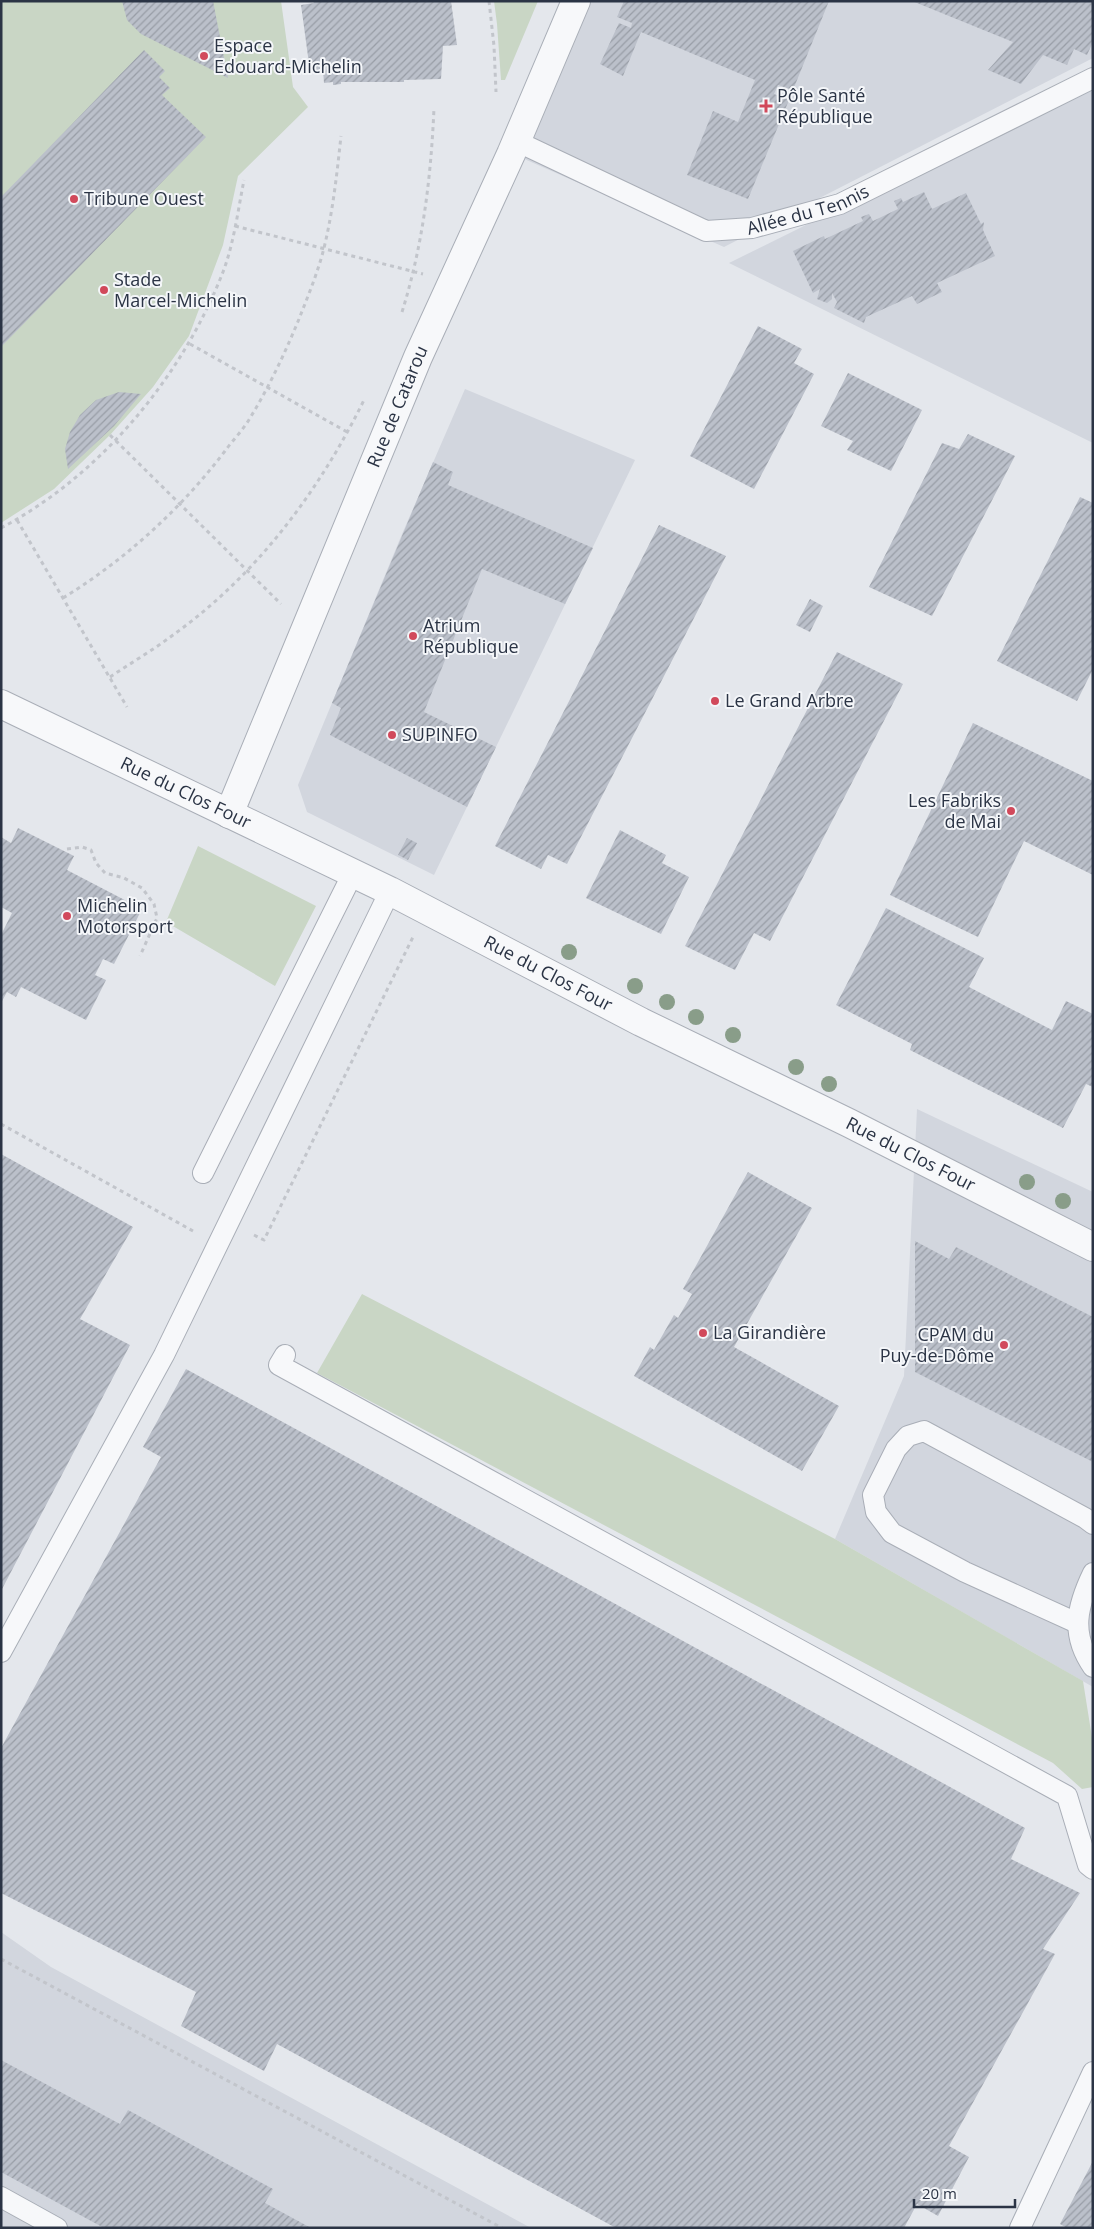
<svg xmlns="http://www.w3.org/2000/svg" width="1094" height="2229" font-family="'Open Sans',sans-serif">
  <defs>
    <pattern id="building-hatch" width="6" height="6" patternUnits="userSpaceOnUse" patternTransform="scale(1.25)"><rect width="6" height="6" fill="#bbc0ca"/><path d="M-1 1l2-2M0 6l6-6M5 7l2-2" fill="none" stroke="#989da6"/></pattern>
  </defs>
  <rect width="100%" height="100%" fill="#e4e7ec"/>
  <path fill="#d2d6de" d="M 579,1 L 1093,1 L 1093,58 L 724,247 L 513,154 Z
    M 1093,83 L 1093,443 L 729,263 Z
    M 465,389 L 635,460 L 434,875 L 307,812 L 298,785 L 402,534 Z
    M 917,1109 L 1093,1192 L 1093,1687 L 835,1539 L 904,1376 Z
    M 1,1932 L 51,1967 L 531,2228 L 1,2228 Z"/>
  <path fill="#c9d6c5" d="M 1,1 L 281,1 L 293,87 L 308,107 L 238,176 L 223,245 L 189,336 L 153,387 L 110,435 L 54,489 L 1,523 Z
    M 494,1 L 538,1 L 505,80 L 501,80 L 497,24 Z
    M 198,846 L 316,906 L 275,986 L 166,922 Z
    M 362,1294 L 835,1539 L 1083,1681 L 1093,1744 L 1093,1787 L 1082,1789 L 1053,1763 L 317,1373 Z"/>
  <path fill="url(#building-hatch)" d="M 122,1 L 213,1 L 228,78 L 141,34 L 127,20 Z
    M 313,1 L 451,1 L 457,45 L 443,46 L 441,79 L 404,80 L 404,82 L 341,82 L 341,84 L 333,85 L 333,82 L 324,83 L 323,70 L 310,71 L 301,5 L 314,3 Z
    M 624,1 L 829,1 L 793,90 L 778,85 L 774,94 L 789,100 L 748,199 L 687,175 L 713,111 L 738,122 L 755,80 L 641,32 L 623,76 L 600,64 L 619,23 L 631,28 L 632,23 L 617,17 Z
    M 912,1 L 1093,1 L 1093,42 L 1087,55 L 1074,49 L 1067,65 L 1043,55 L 1021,84 L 988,70 L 1013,42 Z
    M 144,50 L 165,71 L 159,77 L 170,88 L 162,95 L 206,137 L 1,347 L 1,197 Z
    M 924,192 L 932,209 L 966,193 L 981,224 L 984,222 L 983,230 L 995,256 L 937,283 L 942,292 L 917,304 L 912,296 L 866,317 L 864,323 L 834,308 L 837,302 L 832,293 L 832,299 L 827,303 L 817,299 L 820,289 L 813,293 L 793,251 L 824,236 L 825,239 L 863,221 L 861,217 L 869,214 L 873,221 L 898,209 L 894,201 L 901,198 L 903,202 Z
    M 758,326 L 802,349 L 794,363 L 814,374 L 754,489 L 690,456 Z
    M 848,373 L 922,410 L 891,471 L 847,450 L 853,441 L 821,426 Z
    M 119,392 L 141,394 L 114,426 L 68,469 L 65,449 L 70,432 L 80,415 L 96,400 Z
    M 968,434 L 1015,456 L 932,616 L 869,587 L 942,443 L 959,449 Z
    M 433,462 L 453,472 L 448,485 L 593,548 L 565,604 L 482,569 L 424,712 L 496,747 L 467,807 L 330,735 L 341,708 L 332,703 Z
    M 1080,497 L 1093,503 L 1093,669 L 1077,701 L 997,661 Z
    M 659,525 L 726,556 L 567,864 L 548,855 L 541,869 L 495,846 Z
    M 810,599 L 823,606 L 810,632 L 796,625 Z
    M 837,652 L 903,684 L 770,941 L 754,933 L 735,970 L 685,946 Z
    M 973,723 L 1093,781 L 1093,875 L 1024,841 L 978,937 L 890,895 Z
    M 18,828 L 74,856 L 67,870 L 142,909 L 114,964 L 103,959 L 95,975 L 106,980 L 86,1020 L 21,987 L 16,997 L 7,992 L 1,1003 L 1,935 L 12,913 L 1,907 L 1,837 L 11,843 Z
    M 620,830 L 666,855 L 662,863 L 689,877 L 661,934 L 586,898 Z
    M 407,838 L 417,843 L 408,860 L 398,855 Z
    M 886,908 L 984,958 L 969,987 L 1052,1030 L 1066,1001 L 1093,1014 L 1093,1087 L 1086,1084 L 1063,1128 L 910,1050 L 912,1044 L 836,1005 Z
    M 1,1154 L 133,1227 L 80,1319 L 130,1345 L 1,1591 Z
    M 748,1172 L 812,1208 L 734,1347 L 839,1406 L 802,1471 L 634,1376 L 650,1347 L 654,1350 L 674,1315 L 678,1318 L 692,1294 L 683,1289 Z
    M 915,1241 L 949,1259 L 956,1247 L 1093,1317 L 1093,1462 L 915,1372 Z
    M 186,1369 L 1025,1828 L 1011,1859 L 1080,1893 L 1043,1949 L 1055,1954 L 949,2146 L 969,2157 L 938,2216 L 917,2204 L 904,2228 L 616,2228 L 277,2044 L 264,2071 L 181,2026 L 196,1992 L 1,1893 L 1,1748 L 161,1457 L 143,1447 Z
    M 1,2060 L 120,2124 L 128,2110 L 273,2189 L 265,2203 L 311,2228 L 104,2228 L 1,2172 Z
    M 1093,2161 L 1093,2228 L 1067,2228 L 1060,2224 Z"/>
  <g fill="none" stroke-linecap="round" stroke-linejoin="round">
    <g stroke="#a9aeb7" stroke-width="22">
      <g id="service">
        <path id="s1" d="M 516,141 L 706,231 L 752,228 L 840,204 L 1093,78"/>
        <path d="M 203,1173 L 353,873"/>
        <path d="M 285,1355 L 279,1365 L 1067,1796 L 1088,1865 L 1093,1869"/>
        <path d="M 1093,1573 C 1077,1606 1070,1634 1093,1667"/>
        <path d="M 1077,1623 L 965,1572 L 892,1533 L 876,1512 L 873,1495 L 896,1449 L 908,1436 L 924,1431 L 1085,1518 L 1093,1524"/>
        <path d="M 1,1652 L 164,1355 L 390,891"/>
        <path d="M 1,2197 L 57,2228"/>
        <path d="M 1020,2228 L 1093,2072"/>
      </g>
    </g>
    <g stroke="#a9aeb7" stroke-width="30">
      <g id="minor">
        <path id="s2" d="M 1,704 L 390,891 L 641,1022 L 849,1123 L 1093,1247"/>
        <path id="s3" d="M 229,814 L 418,357 L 511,154 L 576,1"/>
      </g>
    </g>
    <path stroke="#c2c5cb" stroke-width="3" stroke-dasharray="4 4" stroke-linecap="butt" d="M 489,1 L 494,46 L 496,92
      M 235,226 L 423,274
      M 402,312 C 423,245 431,177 434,108
      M 190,344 L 349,433
      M 110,435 L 281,604
      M 17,520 L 127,707
      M 1,528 C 101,475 182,377 223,272 C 234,243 238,210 244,180
      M 63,598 C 126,559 180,510 225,451 C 233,440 243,430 250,418 C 269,387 285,353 299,319 C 308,296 318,272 324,248 C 333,211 337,173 341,136
      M 110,677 C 131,663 153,650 173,635 C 257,575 320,490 365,398
      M 67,849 L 82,847 L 91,850 L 96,863 L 105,873 L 124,878 L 142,888 L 154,904 L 157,918 L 140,956
      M 1,1124 L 193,1231
      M 254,1235 L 264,1240 L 413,937
      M 1,1959 L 502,2228"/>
    <use href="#service" stroke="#f7f8fa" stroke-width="20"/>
    <use href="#minor" stroke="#f7f8fa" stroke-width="28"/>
  </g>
  <g fill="#899d89">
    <circle cx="569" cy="952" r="8"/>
    <circle cx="635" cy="986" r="8"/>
    <circle cx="667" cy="1002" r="8"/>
    <circle cx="696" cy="1017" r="8"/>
    <circle cx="733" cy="1035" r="8"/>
    <circle cx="796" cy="1067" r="8"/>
    <circle cx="829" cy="1084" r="8"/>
    <circle cx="1027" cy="1182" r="8"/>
    <circle cx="1063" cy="1201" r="8"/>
  </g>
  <g fill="#d1495b" stroke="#f4f6f9" stroke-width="2">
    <circle cx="204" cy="56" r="5"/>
    <path d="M763.5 98.5h5v5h5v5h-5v5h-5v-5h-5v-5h5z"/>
    <circle cx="74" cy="199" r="5"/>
    <circle cx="104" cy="290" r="5"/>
    <circle cx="413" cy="636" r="5"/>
    <circle cx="715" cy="701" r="5"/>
    <circle cx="392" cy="735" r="5"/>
    <circle cx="1011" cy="811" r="5"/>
    <circle cx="67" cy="916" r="5"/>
    <circle cx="703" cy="1333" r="5"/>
    <circle cx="1004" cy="1345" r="5"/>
  </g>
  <g text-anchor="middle" stroke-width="4" stroke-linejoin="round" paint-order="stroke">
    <g font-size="18" fill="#2b3445" stroke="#f4f6f9" text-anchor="start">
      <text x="214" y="52">Espace<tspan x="214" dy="21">Edouard-Michelin</tspan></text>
      <text x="777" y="102">Pôle Santé<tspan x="777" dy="21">République</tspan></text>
      <text x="84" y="205">Tribune Ouest</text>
      <text x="114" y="286">Stade<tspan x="114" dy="21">Marcel-Michelin</tspan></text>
      <text x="423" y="632">Atrium<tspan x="423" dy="21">République</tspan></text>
      <text x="725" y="707">Le Grand Arbre</text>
      <text x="402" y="741">SUPINFO</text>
      <text x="1001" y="807" text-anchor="end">Les Fabriks<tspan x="1001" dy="21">de Mai</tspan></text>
      <text x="77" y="912">Michelin<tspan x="77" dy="21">Motorsport</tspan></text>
      <text x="713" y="1339">La Girandière</text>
      <text x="994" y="1341" text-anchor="end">CPAM du<tspan x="994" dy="21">Puy-de-Dôme</tspan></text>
    </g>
    <g font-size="18" fill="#2b3445" stroke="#f4f6f9">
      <text dy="6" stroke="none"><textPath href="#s1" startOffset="315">Allée du Tennis</textPath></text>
      <text dy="6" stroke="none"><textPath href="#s3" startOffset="441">Rue de Catarou</textPath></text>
      <text dy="6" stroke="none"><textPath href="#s2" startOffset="205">Rue du Clos Four</textPath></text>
      <text dy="6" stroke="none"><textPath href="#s2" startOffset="610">Rue du Clos Four</textPath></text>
      <text dy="6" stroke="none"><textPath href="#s2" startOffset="1015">Rue du Clos Four</textPath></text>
    </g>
  </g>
  <rect width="1094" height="2229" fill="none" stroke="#2b3445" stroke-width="5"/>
  <path d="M914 2199v8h101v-8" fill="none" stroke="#2b3445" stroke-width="2.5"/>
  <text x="922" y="2199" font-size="15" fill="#2b3445" stroke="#f4f6f9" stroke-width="4" paint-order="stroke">20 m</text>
</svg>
